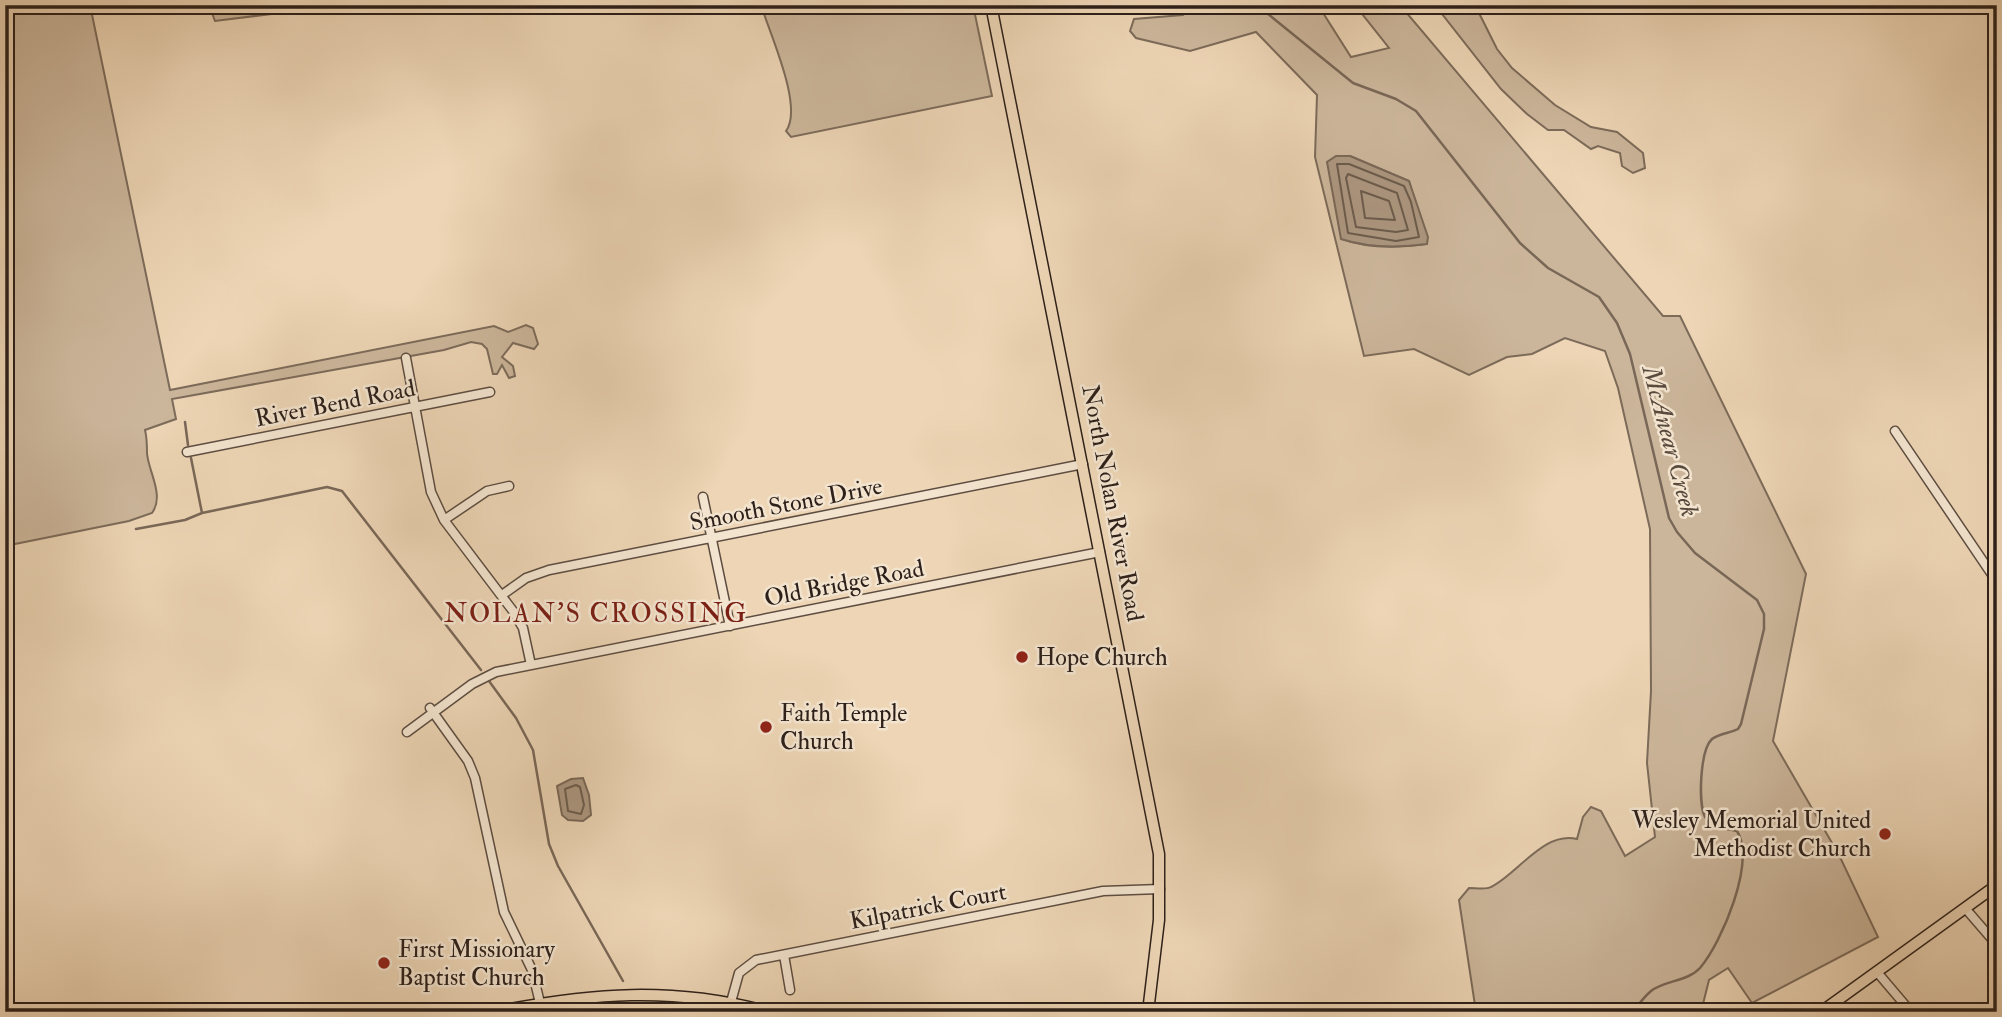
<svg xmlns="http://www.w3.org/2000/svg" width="2002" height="1017" font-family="'IM FELL Double Pica',serif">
  <rect width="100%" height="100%" fill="#edd5b5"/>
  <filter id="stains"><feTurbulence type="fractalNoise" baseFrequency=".00286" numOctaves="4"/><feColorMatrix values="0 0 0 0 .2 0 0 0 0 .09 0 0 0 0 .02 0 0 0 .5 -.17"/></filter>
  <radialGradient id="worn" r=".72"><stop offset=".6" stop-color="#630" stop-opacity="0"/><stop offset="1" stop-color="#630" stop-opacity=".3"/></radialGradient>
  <path fill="#ccb69b" stroke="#7c6b5a" stroke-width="2" fill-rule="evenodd" d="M 5,5 L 90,5 L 170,390 L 494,326 L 508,332 L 526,325 L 533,328 L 538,344 L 534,349 L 513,343 L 502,357 L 513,366 L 515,376 L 509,378 L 502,365 L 497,374 L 493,374 L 487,349 L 482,344 L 471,342 L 444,350 L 172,399 L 176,419 L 145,430 C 147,438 147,444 147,453 C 148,471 165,495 152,513 L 129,521 L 5,546 Z
    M 209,5 L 343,5 L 215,21 Z
    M 761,5 L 973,5 L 992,96 L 791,137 L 786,131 C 804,107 769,32 761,5 Z
    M 1194,5 L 1318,5 L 1351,57 L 1389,48 L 1355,5 L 1400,5 L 1663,316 L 1680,316 L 1806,574 L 1773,741 L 1839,855 L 1878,937 L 1752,1003 L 1728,968 L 1709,980 L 1701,1012 L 1476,1012 L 1459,900 L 1469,888 C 1476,888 1486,890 1491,887 C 1518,874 1543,831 1577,839 L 1583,817 L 1591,807 L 1601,811 L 1625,856 L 1655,837 L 1647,763 L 1651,691 L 1650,529 L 1618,388 L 1605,351 L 1565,338 L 1532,354 L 1507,357 L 1469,375 L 1414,349 L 1364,356 L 1315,157 L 1317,95 L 1256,32 L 1190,51 L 1136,38 L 1130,31 L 1134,19 L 1183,15 ZM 1350,156 L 1409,181 L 1426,244 C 1398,248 1369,249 1342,239 L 1328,162 Z
    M 1435,5 L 1475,5 L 1497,49 L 1512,68 L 1555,105 L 1591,127 L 1617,132 L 1643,153 L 1645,168 L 1633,173 L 1622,166 L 1620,153 L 1598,146 L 1591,149 L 1564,130 L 1548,130 L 1527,114 L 1501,89 Z"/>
  <path fill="#ac9780" stroke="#796757" stroke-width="2" d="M 1336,156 L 1350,156 L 1409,181 L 1428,237 L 1427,244 C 1398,248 1369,248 1341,239 L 1327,162 Z
    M 583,778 L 589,795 L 591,815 L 583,821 L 568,820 L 562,815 L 557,786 L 571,779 Z"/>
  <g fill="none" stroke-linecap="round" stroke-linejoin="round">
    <path stroke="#6c5c4d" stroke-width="2" d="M 1337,164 L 1349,164 L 1404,186 L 1411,202 L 1419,237 L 1396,241 L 1348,233 Z
      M 1348,174 L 1397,193 L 1408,230 L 1396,232 L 1356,227 L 1346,178 Z
      M 1361,191 L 1389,201 L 1395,220 L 1365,218 Z
      M 576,785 L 580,787 L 584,805 L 581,814 L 568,811 L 565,789 Z"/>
    <path stroke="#796757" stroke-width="2.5" d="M 1257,5 L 1353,83 L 1396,99 L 1416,111 L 1520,243 L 1548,268 L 1599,297 L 1617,323 L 1630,354 L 1669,518 L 1677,532 L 1695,553 L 1757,600 L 1764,614 L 1764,629 L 1741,724 L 1738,729 C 1730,733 1718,734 1712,739 C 1700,750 1698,803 1705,817 L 1717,827 L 1737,831 C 1756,862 1722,942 1700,968 C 1687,982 1665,980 1651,991 C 1644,997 1638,1005 1633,1012
      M 185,422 L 188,445
      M 191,458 L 202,513 L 327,487 L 342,491 L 481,670
      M 136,529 L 185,520 L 202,513
      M 489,681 L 516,718 L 533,750 L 549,844 L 558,866 L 623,981
      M 628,1008 L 629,1012"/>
    <g stroke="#5d4d41" stroke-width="11">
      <path id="minor" d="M 406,358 L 431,492 L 444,520 L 513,611 L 523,628 L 531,665
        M 1895,431 L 1997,582
        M 187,452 L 490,392
        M 703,497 L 730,626
        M 444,520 L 487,491 L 509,486
        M 502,595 L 526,578 L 549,570 L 1083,464
        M 430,708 L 468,761 L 475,778 L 504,912 L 532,970 L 540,1003
        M 407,732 L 472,684 L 496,672 L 1100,552
        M 1965,908 L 1997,945
        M 784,955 L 790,990
        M 1877,972 L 1911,1012
        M 731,1002 L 739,973 L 756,960 L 1103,891 L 1160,889"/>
    </g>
    <g stroke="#2d201a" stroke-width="13">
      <path id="major" d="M 991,5 L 1159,854 L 1159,920 L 1148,1012
        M 494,1012 C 591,993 672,986 769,1012
        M 1821,1012 L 1997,885"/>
    </g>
    <use href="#minor" stroke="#f3e4cf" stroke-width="8"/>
    <use href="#major" stroke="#edd5b5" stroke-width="10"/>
  </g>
  <g fill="#8f2418" stroke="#f3e4cf" stroke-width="2.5">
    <circle cx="1022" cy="657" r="7"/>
    <circle cx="766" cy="727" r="7"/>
    <circle cx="1885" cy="834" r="7"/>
    <circle cx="384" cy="963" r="7"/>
  </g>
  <g text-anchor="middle" stroke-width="5" stroke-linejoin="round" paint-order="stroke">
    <g font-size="24" fill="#2d201a" stroke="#f3e4cf">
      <text transform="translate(335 403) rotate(-11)" y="8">River Bend Road</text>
      <text transform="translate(1113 503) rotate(79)" y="8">North Nolan River Road</text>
      <text transform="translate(786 504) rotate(-11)" y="8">Smooth Stone Drive</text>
      <text transform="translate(844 583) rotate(-11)" y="8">Old Bridge Road</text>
      <text transform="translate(928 906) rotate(-11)" y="8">Kilpatrick Court</text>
    </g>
    <g font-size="24" fill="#2d201a" stroke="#f3e4cf" text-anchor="start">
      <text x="1036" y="665">Hope Church</text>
      <text x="780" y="721">Faith Temple<tspan x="780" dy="28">Church</tspan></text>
      <text x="1871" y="828" text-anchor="end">Wesley Memorial United<tspan x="1871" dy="28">Methodist Church</tspan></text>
      <text x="398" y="957">First Missionary<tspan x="398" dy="28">Baptist Church</tspan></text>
    </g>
    <g font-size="26" font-style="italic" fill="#594a3e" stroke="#f3e4cf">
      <text transform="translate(1671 441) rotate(75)" y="9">McAnear Creek</text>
    </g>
    <g font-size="26" letter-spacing="2" fill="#7a1f14" stroke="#f3e4cf">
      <text x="596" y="622">NOLAN'S CROSSING</text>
    </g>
  </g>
  <rect width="2002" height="1017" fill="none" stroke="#edd5b5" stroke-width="28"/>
  <rect x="7" y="7" width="1988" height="1003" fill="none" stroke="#2d201a" stroke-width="3.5"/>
  <rect x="14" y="14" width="1974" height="989" fill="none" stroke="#2d201a" stroke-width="2"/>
  <rect width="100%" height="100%" filter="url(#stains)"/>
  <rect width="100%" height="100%" fill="url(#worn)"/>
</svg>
